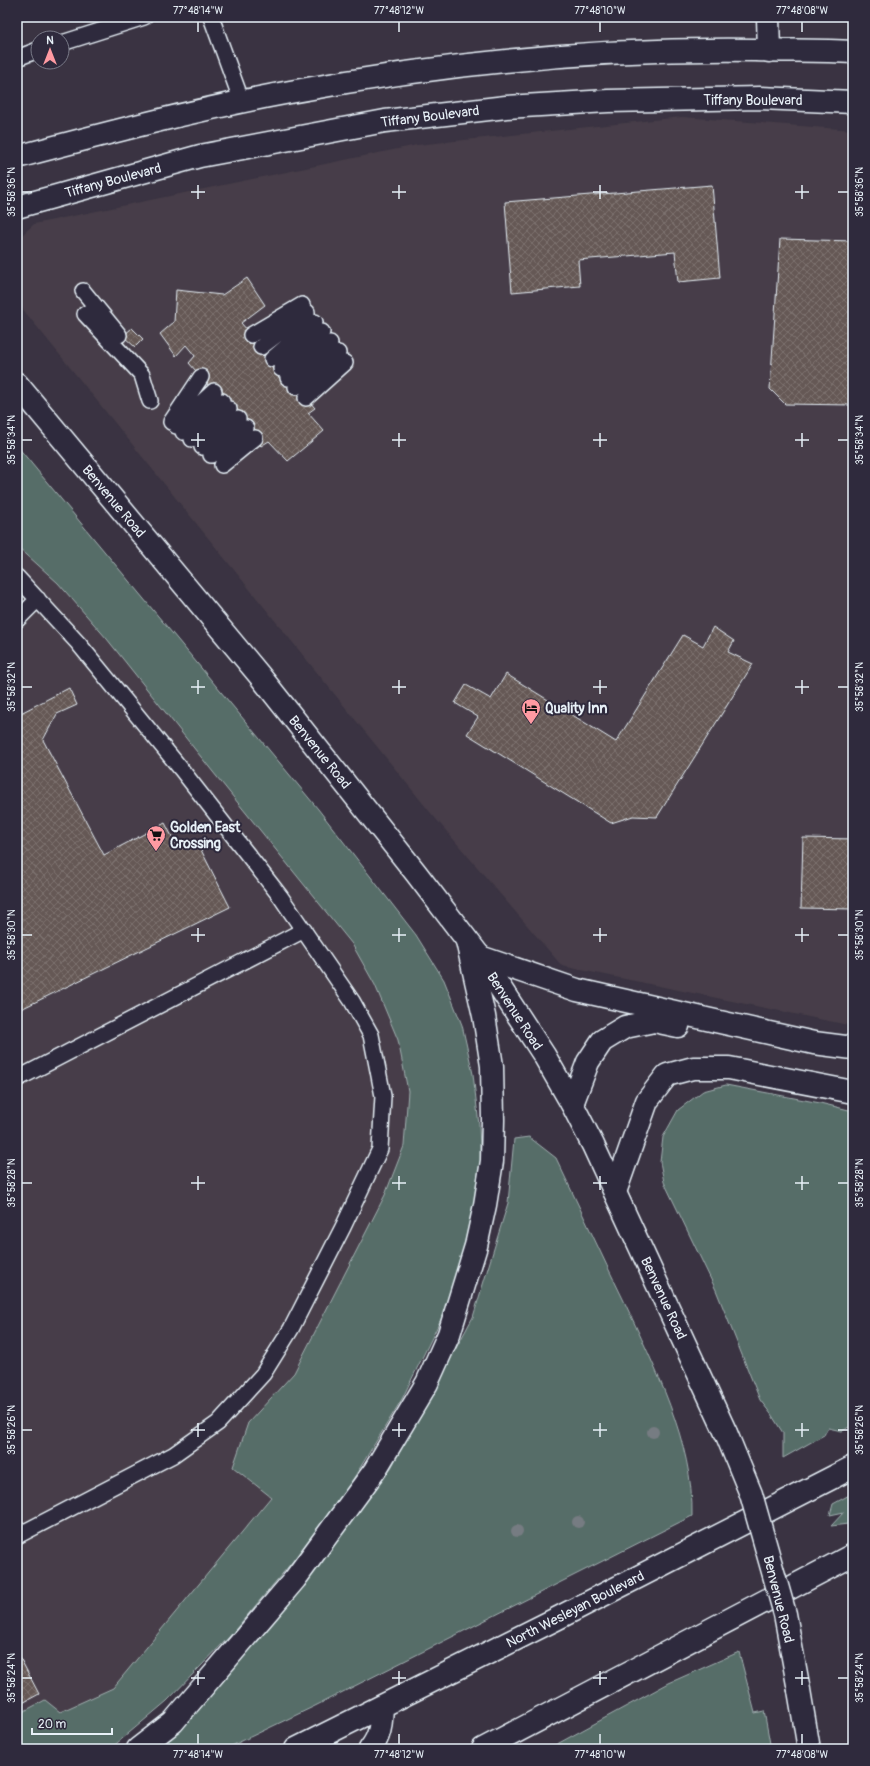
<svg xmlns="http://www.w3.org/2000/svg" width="870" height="1766" font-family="Pangolin,sans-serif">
  <defs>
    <pattern id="building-cross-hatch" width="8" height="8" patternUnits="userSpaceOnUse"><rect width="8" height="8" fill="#655955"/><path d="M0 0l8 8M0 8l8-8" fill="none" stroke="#7b716e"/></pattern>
  </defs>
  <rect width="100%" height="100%" fill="#3a3342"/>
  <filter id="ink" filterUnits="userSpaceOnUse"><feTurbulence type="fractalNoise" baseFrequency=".025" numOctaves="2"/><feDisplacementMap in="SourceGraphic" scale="8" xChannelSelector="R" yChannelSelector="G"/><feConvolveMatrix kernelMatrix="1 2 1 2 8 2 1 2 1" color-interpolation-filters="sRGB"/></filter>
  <g filter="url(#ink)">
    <path fill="#473e48" d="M 682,117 L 853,130 L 853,1026 L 562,966 L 430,812 L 17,302 L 17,240 L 34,224 L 417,145 Z
      M 17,445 L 318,809 L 416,935 L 444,980 L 462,1025 L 473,1074 L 479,1125 L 402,1399 L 352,1481 L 293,1561 L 230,1636 L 167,1701 L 110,1749 L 17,1749 Z"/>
    <path fill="#576d68" stroke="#a0afb0" d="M 17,446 L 318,809 L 416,935 L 444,980 L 462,1025 L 473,1074 L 479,1125 L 481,1173 L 471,1226 L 445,1311 L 402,1399 L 352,1481 L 293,1561 L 230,1636 L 167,1701 L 110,1749 L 17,1749 L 17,1715 L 45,1700 L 60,1712 L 113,1688 L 271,1497 L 233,1467 L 248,1423 L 294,1373 L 385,1195 L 404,1146 L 408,1091 L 398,1040 L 375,985 L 352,944 L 213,772 L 107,639 L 58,583 L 17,546 Z
      M 726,1085 L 820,1103 L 853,1111 L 853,1425 L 842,1431 L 828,1428 L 824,1435 L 783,1458 L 783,1433 L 771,1414 L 760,1400 L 716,1290 L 664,1182 L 660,1162 L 663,1137 L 678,1110 L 703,1091 Z
      M 529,1137 L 556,1158 C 579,1206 601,1254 624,1301 C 654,1366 694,1443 692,1516 L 315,1706 L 225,1749 L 157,1749 L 173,1737 L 252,1644 L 391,1468 L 473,1317 L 508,1203 L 514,1139 Z
      M 853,1493 L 853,1521 L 848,1524 L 831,1526 L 844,1512 L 830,1515 L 833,1504 Z
      M 739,1652 L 755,1713 L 764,1711 L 771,1749 L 548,1749 L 669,1683 Z"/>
    <path fill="url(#building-cross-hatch)" stroke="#e8f1f8" d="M 712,185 L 720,278 L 678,282 L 675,252 L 578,260 L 580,286 L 512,292 L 505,202 Z
      M 780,239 L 853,241 L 853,405 L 785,404 L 770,389 Z
      M 247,278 L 265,305 L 241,323 L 315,408 L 308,413 L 324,431 L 288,461 L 269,441 L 261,446 L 222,401 L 189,363 L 195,356 L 186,345 L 176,356 L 160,334 L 174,322 L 176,290 L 222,295 Z
      M 132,328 L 143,339 L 135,347 L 123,336 Z
      M 713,627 L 734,641 L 728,652 L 753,664 L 657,817 L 633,816 L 611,823 L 467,734 L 478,717 L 455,703 L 466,685 L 491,699 L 506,674 L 616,742 L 683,635 L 703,646 Z
      M 69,688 L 77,705 L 57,714 L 43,740 L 104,855 L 165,823 L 178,848 L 198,844 L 230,907 L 17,1011 L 17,715 Z
      M 803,838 L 853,839 L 853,909 L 801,908 Z
      M 17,1652 L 39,1694 L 17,1706 Z"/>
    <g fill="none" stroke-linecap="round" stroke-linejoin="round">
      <g stroke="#e8f1f8" stroke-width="18">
        <path id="service" d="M 211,17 L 242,102
          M 62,43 L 144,17
          M 17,58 L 38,50
          M 83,291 L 119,335
          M 85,314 L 142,375 L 150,401
          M 251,335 L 302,305
          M 261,347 L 307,312
          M 272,359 L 315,322
          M 281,369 L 322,332
          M 288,378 L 330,343
          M 296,387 L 338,353
          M 306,398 L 345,363
          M 171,422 L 201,377
          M 176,426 L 214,391
          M 183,432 L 222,401
          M 192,439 L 229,409
          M 202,447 L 238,419
          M 211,455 L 246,428
          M 222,465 L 255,438
          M 17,577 L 78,643 L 181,769 L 280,896 L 352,1001 L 371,1035 L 383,1096 L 380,1149 L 343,1227 L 291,1329 L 263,1374 L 218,1423 L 173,1455 L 17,1536
          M 17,620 L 38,599
          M 17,1079 L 304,930"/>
      </g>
      <g stroke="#e8f1f8" stroke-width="25">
        <path id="minor" d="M 768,17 L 769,51"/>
      </g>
      <g stroke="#e8f1f8" stroke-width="25">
        <path id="tertiary" d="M 17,157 C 107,133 198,109 290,92 C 443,63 599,48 755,50 C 788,51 821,50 853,52
          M 17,207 L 200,156 L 385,121 L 506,107 L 608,101 L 760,98 L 853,102"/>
      </g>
      <g stroke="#e8f1f8" stroke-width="25">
        <path id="secondary" d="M 17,384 L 260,676 L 416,873 L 480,957 L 544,1055 L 572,1104 L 593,1145 L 726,1433
          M 799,1690 L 809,1749"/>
      </g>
      <g stroke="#e8f1f8" stroke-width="25">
        <path id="trunk" d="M 480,957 L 577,990 L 814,1043 L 853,1048
          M 572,1104 L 588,1062 L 602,1041 L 625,1027 L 654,1021 L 678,1026
          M 615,1192 L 647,1101 L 667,1075 L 693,1068 L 729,1068 L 853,1092
          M 138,1749 L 173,1722 L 295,1579 L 375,1470 L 427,1383 L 449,1334 L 476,1246 L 485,1205 L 492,1161 L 493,1120 L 492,1066 L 484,1016 L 467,941
          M 296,1749 L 556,1619 L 853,1467
          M 370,1749 C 381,1736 381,1723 382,1706
          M 483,1749 L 853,1555"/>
      </g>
      <use href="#service" stroke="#2f2a3d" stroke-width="15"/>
      <use href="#minor" stroke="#2f2a3d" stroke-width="22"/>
      <use href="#tertiary" stroke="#2f2a3d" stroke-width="22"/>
      <use href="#secondary" stroke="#2f2a3d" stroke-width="22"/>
      <use href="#trunk" stroke="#2f2a3d" stroke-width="22"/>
      <g stroke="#e8f1f8" stroke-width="25" stroke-linecap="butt">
        <path id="secondary-bridge" d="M 726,1433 L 751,1494 L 785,1614 L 799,1690"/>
      </g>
      <use href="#secondary-bridge" stroke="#2f2a3d" stroke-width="22"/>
    </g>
    <g fill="#767b82">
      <circle cx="653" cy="1432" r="6"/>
      <circle cx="578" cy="1522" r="6"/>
      <circle cx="517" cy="1531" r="6"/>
    </g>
  </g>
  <path fill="none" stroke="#e8f1f8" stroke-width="1.5" d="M 198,22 L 198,32M 399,22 L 399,32M 600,22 L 600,32M 802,22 L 802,32M 198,185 L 198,199M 399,185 L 399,199M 600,185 L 600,199M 802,185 L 802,199M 22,192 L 32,192M 191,192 L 205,192M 392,192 L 406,192M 593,192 L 607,192M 795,192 L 809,192M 838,192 L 848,192M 198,433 L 198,447M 399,433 L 399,447M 600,433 L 600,447M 802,433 L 802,447M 22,440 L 32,440M 191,440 L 205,440M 392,440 L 406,440M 593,440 L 607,440M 795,440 L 809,440M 838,440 L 848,440M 198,680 L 198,694M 399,680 L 399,694M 600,680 L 600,694M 802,680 L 802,694M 22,687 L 32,687M 191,687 L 205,687M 392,687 L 406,687M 593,687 L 607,687M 795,687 L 809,687M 838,687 L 848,687M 198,928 L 198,942M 399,928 L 399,942M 600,928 L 600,942M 802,928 L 802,942M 22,935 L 32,935M 191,935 L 205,935M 392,935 L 406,935M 593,935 L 607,935M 795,935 L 809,935M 838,935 L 848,935M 198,1176 L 198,1190M 399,1176 L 399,1190M 600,1176 L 600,1190M 802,1176 L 802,1190M 22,1183 L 32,1183M 191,1183 L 205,1183M 392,1183 L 406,1183M 593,1183 L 607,1183M 795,1183 L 809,1183M 838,1183 L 848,1183M 198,1423 L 198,1437M 399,1423 L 399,1437M 600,1423 L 600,1437M 802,1423 L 802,1437M 22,1430 L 32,1430M 191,1430 L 205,1430M 392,1430 L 406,1430M 593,1430 L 607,1430M 795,1430 L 809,1430M 838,1430 L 848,1430M 198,1671 L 198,1685M 399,1671 L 399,1685M 600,1671 L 600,1685M 802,1671 L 802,1685M 22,1678 L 32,1678M 191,1678 L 205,1678M 392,1678 L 406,1678M 593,1678 L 607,1678M 795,1678 L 809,1678M 838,1678 L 848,1678M 198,1734 L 198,1744M 399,1734 L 399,1744M 600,1734 L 600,1744M 802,1734 L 802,1744"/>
  <defs>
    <g id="hotel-pin" transform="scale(1)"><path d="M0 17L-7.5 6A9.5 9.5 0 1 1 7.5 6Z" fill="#ff9aa2" stroke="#2f2a3d"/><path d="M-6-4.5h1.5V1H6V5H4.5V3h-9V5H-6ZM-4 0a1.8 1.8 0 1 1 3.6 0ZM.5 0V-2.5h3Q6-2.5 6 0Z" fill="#111"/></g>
    <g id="supermarket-pin" transform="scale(1)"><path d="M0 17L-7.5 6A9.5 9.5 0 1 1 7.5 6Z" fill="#ff9aa2" stroke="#2f2a3d"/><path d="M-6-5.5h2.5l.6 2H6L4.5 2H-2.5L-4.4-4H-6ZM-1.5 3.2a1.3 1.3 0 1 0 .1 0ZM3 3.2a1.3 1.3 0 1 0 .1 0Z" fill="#111"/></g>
  </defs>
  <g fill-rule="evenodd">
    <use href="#hotel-pin" x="531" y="708"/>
    <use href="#supermarket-pin" x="156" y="835"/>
  </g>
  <g text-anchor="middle" stroke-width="4" stroke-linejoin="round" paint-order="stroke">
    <g font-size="14" fill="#e8f1f8" stroke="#2f2a3d">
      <text x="753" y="105">Tiffany Boulevard</text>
      <text transform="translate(430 116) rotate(-7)" y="5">Tiffany Boulevard</text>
      <text transform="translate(113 180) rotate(-15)" y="5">Tiffany Boulevard</text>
      <text transform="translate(114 501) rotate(50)" y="5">Benvenue Road</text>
      <text transform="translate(320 752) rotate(51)" y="5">Benvenue Road</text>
      <text transform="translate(515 1011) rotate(57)" y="5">Benvenue Road</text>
      <text transform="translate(664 1298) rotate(65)" y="5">Benvenue Road</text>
      <text transform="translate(779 1599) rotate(76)" y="5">Benvenue Road</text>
      <text transform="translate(575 1609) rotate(-27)" y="5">North Wesleyan Boulevard</text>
    </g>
    <g font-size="14" font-weight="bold" fill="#e8f1f8" stroke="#2f2a3d" text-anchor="start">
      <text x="545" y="713">Quality Inn</text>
      <text x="170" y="832">Golden East<tspan x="170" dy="16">Crossing</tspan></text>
    </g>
  </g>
  <rect width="870" height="1766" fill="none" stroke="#2f2a3d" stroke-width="44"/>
  <g transform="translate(50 50)"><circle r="19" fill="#2f2a3d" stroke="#797a88"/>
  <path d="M0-3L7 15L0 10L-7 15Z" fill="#ff9aa2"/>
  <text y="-6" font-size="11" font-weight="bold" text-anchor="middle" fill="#e8f1f8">N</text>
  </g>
  <path d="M32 1728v6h80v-6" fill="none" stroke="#e8f1f8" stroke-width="2"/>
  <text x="38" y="1728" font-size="12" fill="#e8f1f8" stroke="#2f2a3d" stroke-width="3" paint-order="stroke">20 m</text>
  <rect x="22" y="22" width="826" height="1722" fill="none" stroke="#e8f1f8" stroke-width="1.5"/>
  <g font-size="10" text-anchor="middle" fill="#e8f1f8">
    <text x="198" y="14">77°48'14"W</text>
    <text x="399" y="14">77°48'12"W</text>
    <text x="600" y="14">77°48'10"W</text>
    <text x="802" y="14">77°48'08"W</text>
    <text transform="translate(11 192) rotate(-90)" y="4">35°58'36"N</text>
    <text transform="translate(859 192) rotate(-90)" y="4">35°58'36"N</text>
    <text transform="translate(11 440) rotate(-90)" y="4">35°58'34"N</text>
    <text transform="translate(859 440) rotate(-90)" y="4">35°58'34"N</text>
    <text transform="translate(11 687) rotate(-90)" y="4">35°58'32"N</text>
    <text transform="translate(859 687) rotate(-90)" y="4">35°58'32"N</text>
    <text transform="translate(11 935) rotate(-90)" y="4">35°58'30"N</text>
    <text transform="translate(859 935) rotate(-90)" y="4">35°58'30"N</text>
    <text transform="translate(11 1183) rotate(-90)" y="4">35°58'28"N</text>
    <text transform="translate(859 1183) rotate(-90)" y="4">35°58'28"N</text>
    <text transform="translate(11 1430) rotate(-90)" y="4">35°58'26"N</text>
    <text transform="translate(859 1430) rotate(-90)" y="4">35°58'26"N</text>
    <text transform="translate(11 1678) rotate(-90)" y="4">35°58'24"N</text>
    <text transform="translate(859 1678) rotate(-90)" y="4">35°58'24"N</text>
    <text x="198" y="1758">77°48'14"W</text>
    <text x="399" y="1758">77°48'12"W</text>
    <text x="600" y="1758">77°48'10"W</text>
    <text x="802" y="1758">77°48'08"W</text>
  </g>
</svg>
